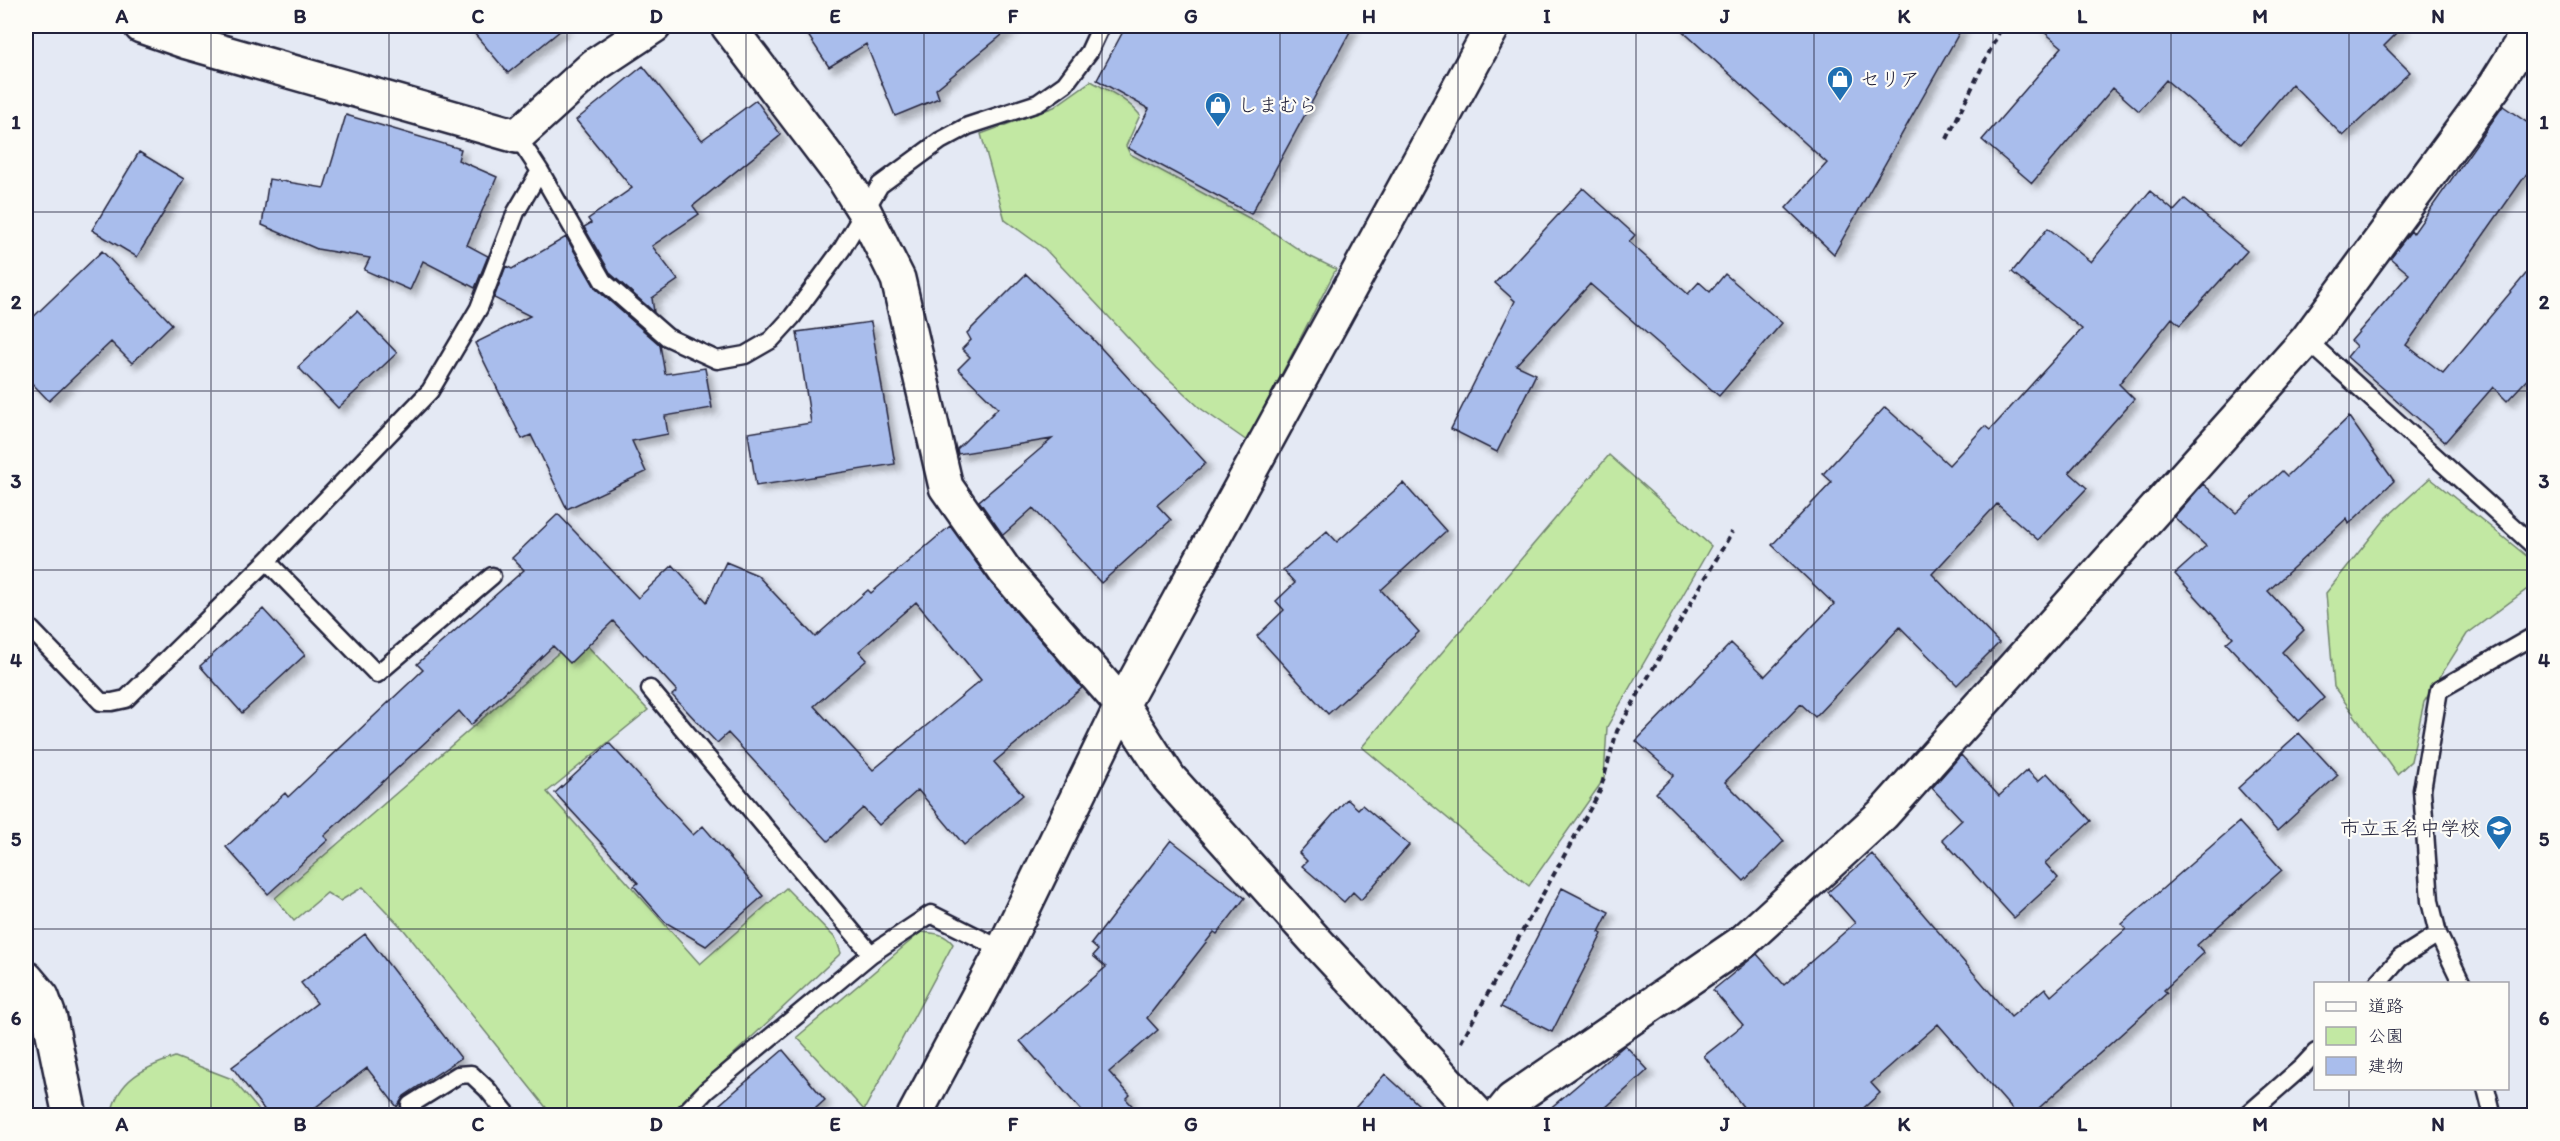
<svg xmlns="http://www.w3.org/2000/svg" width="2560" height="1141" font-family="Itim,'Klee One',sans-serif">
  <defs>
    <filter id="shadow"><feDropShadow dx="5.5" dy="5.5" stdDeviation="3" flood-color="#0004"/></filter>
  </defs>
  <rect width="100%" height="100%" fill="#e4e9f4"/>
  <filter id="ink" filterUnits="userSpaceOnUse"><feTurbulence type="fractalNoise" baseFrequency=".0167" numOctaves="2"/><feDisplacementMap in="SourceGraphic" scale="12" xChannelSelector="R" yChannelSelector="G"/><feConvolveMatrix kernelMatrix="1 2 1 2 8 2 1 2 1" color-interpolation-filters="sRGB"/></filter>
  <g filter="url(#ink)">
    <path fill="#c2e8a3" stroke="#72856f" stroke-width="1.5" d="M 1091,81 C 1109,91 1127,99 1140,115 L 1126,146 L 1130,154 L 1262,225 L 1307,255 L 1336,269 L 1247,441 L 1200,408 L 1157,368 L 1045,249 L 1005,220 L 981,134 L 1054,107 Z
      M 1609,455 L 1711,546 L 1607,727 L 1604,779 L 1529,886 L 1362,747 Z
      M 2430,478 L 2534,562 L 2534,584 L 2467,634 L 2424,702 L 2411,761 L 2397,774 L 2334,687 L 2326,593 L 2387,517 Z
      M 578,636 L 648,710 L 547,792 L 700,964 L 786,888 L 836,939 L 841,953 L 669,1115 L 552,1115 L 404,930 L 363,887 L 340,901 L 327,893 L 294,921 L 275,898 Z
      M 921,932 C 934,933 944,933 953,944 L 864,1110 L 797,1037 Z
      M 175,1057 L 232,1079 L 263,1115 L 111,1115 C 118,1079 144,1068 175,1057 Z"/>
    <path fill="#a9bdec" stroke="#22223b" stroke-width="1.5" fill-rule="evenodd" filter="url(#shadow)" d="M 468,26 L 566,26 L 508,73 Z
      M 802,26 L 1013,26 L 936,89 L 939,98 L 895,116 L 866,44 L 829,67 Z
      M 1126,26 L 1353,26 L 1251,214 L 1128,148 L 1149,109 L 1097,80 Z
      M 1677,26 L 1963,26 L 1834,254 L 1786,208 L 1827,163 Z
      M 2037,26 L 2404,26 L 2384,46 L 2410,72 L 2343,136 L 2292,84 L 2241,144 L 2166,80 L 2139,111 L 2113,88 L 2032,183 L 1982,140 L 2062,47 Z
      M 643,66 L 702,140 L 756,100 L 781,135 L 693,206 L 699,214 L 652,246 L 678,280 L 652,298 L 654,312 L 611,274 L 584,227 L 591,223 L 588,219 L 632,188 L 576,120 Z
      M 2503,106 L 2535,128 L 2535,162 L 2406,345 L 2443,373 L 2535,263 L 2535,371 L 2507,401 L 2493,387 L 2445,442 L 2347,357 L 2356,346 L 2351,341 L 2409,274 L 2390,258 L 2411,231 L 2413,234 Z
      M 346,115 L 461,149 L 458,160 L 497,177 L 467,245 L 488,256 L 475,288 L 423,261 L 410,290 L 364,270 L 370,258 L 317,249 L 262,225 L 269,179 L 324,188 Z
      M 139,152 L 184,179 L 137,257 L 92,230 Z
      M 1583,188 L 1635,235 L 1629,242 L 1688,294 L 1699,282 L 1710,292 L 1725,274 L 1782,323 L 1719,396 L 1590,284 L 1516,365 L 1536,374 L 1497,452 L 1451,429 L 1515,301 L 1495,283 Z
      M 2150,191 L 2174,211 L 2185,199 L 2247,251 L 2180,325 L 2172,318 L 2119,384 L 2134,399 L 2069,472 L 2087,488 L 2038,540 L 1997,504 L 1932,574 L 1999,643 L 1957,685 L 1900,627 L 1815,717 L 1801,704 L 1725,782 L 1784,841 L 1744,881 L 1656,793 L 1674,775 L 1636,741 L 1731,643 L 1765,676 L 1834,604 L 1772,545 L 1832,482 L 1823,474 L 1885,407 L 1949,465 L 1985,426 L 1990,430 L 2082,329 L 2012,272 L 2048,228 L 2091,262 Z
      M 566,237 L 596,289 L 660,345 L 665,374 L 705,368 L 712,408 L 665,416 L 668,434 L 632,441 L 646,472 L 567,509 L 531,435 L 522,439 L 475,343 L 530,316 L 494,298 L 506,266 L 512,269 Z
      M 102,251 L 172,324 L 132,363 L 111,342 L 49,401 L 26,377 L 26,324 Z
      M 1026,274 L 1090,336 L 1206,463 L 1157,505 L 1171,520 L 1101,583 L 1033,508 L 1003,535 L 979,501 L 1052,439 L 958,454 L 957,449 L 998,408 L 958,369 L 970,357 L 962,349 L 971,340 L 967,333 Z
      M 357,311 L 397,353 L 338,408 L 298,367 Z
      M 871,322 L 895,464 L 756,486 L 748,433 L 811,423 L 797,332 Z
      M 2349,417 L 2394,481 L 2349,524 L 2347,518 L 2268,591 L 2304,630 L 2282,652 L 2324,698 L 2299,721 L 2226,643 L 2233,637 L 2175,574 L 2206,546 L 2174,517 L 2203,484 L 2236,513 L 2282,471 L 2287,476 Z
      M 1403,483 L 1446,531 L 1381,590 L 1419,632 L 1328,714 L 1257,636 L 1284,610 L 1276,601 L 1295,583 L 1283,570 L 1327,531 L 1337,542 Z
      M 558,514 L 638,598 L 673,565 L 707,602 L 726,562 L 757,575 L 815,637 L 868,590 L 871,593 L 950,526 L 991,583 L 1082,688 L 994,762 L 1023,795 L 964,845 L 918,790 L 879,825 L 863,808 L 828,841 L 728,733 L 717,743 L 672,695 L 677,691 L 613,621 L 570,663 L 553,646 L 471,725 L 459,711 L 324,836 L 328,840 L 268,894 L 226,847 L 285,793 L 288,797 L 423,670 L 417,664 L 524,570 L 512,558 ZM 916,602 L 981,680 L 873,770 L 814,706 L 867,660 L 859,651 Z
      M 263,609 L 305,655 L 242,713 L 200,666 Z
      M 2299,733 L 2338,775 L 2277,831 L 2238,788 Z
      M 609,743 L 693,835 L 703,826 L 763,896 L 706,946 L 665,922 L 634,886 L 638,883 L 555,793 Z
      M 1961,755 L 1999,796 L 2027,770 L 2038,781 L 2047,773 L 2091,821 L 2045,863 L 2058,878 L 2014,918 L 1942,839 L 1962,820 L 1932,788 Z
      M 1347,799 L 1358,809 L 1362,805 L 1409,845 L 1361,900 L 1353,892 L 1344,902 L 1302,866 L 1307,861 L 1299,853 Z
      M 2239,822 L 2282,870 L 2197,945 L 2204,953 L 2164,990 L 2167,993 L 2030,1116 L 2018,1116 L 1938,1024 L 1871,1083 L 1880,1093 L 1855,1116 L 1750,1116 L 1704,1056 L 1743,1025 L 1713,990 L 1757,954 L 1784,985 L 1855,923 L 1828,892 L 1872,854 L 2011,1017 L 2045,988 L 2051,996 L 2126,929 L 2122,924 Z
      M 1171,840 L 1245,898 L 1217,934 L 1214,932 L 1147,1018 L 1158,1030 L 1109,1072 L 1130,1095 L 1126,1099 L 1142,1116 L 1086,1116 L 1020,1041 L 1106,967 L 1093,956 L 1098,950 L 1091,944 Z
      M 1562,888 L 1609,912 L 1599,932 L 1602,934 L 1552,1032 L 1501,1007 Z
      M 365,934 L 461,1058 L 404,1096 L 397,1107 L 367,1068 L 304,1116 L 269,1116 L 232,1067 L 317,1003 L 301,983 Z
      M 1625,1045 L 1648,1070 L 1596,1116 L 1541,1116 Z
      M 783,1050 L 825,1100 L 807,1116 L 706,1116 Z
      M 1385,1074 L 1431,1116 L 1348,1116 Z"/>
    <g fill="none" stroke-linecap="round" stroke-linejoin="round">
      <g stroke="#22223b" stroke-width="21">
        <path id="lane" d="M 517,136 L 540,171 L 603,281 L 667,337 L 717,360 L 745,355 L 771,340 L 792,317 L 842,249 L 880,185 L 940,141 L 968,126 L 1038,103 L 1065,84 L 1089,52 L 1101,26
          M 2307,340 L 2534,546
          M 267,561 L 377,674 L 492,576
          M 26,624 L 101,702 L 112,702 L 126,699 L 267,561 L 430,391 L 479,308 L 516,212 L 540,171
          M 650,689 L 871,954
          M 2438,934 L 2462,984
          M 2377,984 L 2400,958 L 2438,934 L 2430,901 L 2422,790 L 2439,690 L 2534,636
          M 2486,1088 L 2493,1116
          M 410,1105 L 458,1075 L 471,1074 L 487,1089 L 509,1116
          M 682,1116 L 707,1090 L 871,954 L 931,914 L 1003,950
          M 2246,1116 L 2302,1067 L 2316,1052"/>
      </g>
      <g stroke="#22223b" stroke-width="38">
        <path id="street" d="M 141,26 L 187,42 L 517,136 L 595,65 L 654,26
          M 728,26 L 844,179 L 864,211 L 898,279 L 946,487 L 1005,571 L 1122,705 L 1169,778 L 1315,940 L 1479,1116
          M 26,978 L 42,997 L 50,1019 L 70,1116
          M 1499,1116 L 1512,1100 L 1744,941 L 1883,814 L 2307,340 L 2496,84 L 2532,26"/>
      </g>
      <g stroke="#22223b" stroke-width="38">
        <path id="secondary" d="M 914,1116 L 1003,950 L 1122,705 L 1493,26"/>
      </g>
      <path stroke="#22223b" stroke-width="4" stroke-dasharray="6 4.5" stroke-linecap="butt" d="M 1947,139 L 2002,26
        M 1461,1042 L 1600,791 L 1617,731 L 1732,532"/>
      <use href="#lane" stroke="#fdfcf7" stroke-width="16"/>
      <use href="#street" stroke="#fdfcf7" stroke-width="33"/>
      <use href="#secondary" stroke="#fdfcf7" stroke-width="33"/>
    </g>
  </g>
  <path fill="none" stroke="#22223b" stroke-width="1.5" stroke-opacity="0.55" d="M 211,26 L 211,1116M 389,26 L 389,1116M 567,26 L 567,1116M 746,26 L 746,1116M 924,26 L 924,1116M 1102,26 L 1102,1116M 1280,26 L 1280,1116M 1458,26 L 1458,1116M 1636,26 L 1636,1116M 1814,26 L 1814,1116M 1993,26 L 1993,1116M 2171,26 L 2171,1116M 2349,26 L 2349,984M 26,212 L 2534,212M 26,391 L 2534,391M 26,570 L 2534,570M 26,750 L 2534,750M 26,929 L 2534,929M 2349,1088 L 2349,1116"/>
  <defs>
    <g id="shop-pin" transform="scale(1.35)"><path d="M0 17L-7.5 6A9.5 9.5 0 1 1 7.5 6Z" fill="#1f6fb2" stroke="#fdfcf7"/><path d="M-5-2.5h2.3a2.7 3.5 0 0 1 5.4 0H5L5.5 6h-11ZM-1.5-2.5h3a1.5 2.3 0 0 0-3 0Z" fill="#fff"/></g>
    <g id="school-pin" transform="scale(1.35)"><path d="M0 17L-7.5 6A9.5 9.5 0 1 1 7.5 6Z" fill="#1f6fb2" stroke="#fdfcf7"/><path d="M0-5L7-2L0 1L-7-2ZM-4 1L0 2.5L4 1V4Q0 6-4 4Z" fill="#fff"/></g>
  </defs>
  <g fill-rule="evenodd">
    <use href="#shop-pin" x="1840" y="79"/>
    <use href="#shop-pin" x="1218" y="105"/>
    <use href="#school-pin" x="2499" y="828"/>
  </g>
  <g text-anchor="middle" stroke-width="4.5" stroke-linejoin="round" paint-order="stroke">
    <g font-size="20" fill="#22223b" stroke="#fdfcf7" text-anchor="start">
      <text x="1860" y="86">セリア</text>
      <text x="1238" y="112">しまむら</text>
      <text x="2480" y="835" text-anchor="end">市立玉名中学校</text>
    </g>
  </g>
  <rect width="2560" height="1141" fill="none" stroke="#fdfcf7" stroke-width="66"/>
  <rect x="2314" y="982" width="195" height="108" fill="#fdfcf7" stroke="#a5a5ac" stroke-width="1.5"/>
  <rect x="2326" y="1002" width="30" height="9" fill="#fdfcf7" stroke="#a5a5ac" stroke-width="1.5"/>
  <text x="2368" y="1012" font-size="18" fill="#22223b">道路</text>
  <rect x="2326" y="1027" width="30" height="18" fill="#c2e8a3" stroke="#a5a5ac" stroke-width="1.5"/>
  <text x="2368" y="1042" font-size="18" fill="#22223b">公園</text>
  <rect x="2326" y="1057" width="30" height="18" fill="#a9bdec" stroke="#a5a5ac" stroke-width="1.5"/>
  <text x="2368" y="1072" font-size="18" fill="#22223b">建物</text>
  <rect x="33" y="33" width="2494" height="1075" fill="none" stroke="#22223b" stroke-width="2"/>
  <g font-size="20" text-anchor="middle" font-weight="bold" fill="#22223b">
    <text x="122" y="23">A</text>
    <text x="300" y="23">B</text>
    <text x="478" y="23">C</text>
    <text x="656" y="23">D</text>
    <text x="835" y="23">E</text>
    <text x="1013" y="23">F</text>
    <text x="1191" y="23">G</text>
    <text x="1369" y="23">H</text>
    <text x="1547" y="23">I</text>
    <text x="1725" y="23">J</text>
    <text x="1904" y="23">K</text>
    <text x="2082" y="23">L</text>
    <text x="2260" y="23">M</text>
    <text x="2438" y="23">N</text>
    <text x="16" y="129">1</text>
    <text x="2544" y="129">1</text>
    <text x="16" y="309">2</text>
    <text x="2544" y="309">2</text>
    <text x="16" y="488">3</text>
    <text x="2544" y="488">3</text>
    <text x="16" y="667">4</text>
    <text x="2544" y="667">4</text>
    <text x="16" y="846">5</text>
    <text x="2544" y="846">5</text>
    <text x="16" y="1025">6</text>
    <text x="2544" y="1025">6</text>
    <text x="122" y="1131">A</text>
    <text x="300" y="1131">B</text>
    <text x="478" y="1131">C</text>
    <text x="656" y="1131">D</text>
    <text x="835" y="1131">E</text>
    <text x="1013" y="1131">F</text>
    <text x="1191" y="1131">G</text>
    <text x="1369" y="1131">H</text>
    <text x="1547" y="1131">I</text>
    <text x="1725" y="1131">J</text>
    <text x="1904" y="1131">K</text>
    <text x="2082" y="1131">L</text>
    <text x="2260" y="1131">M</text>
    <text x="2438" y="1131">N</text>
  </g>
</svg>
